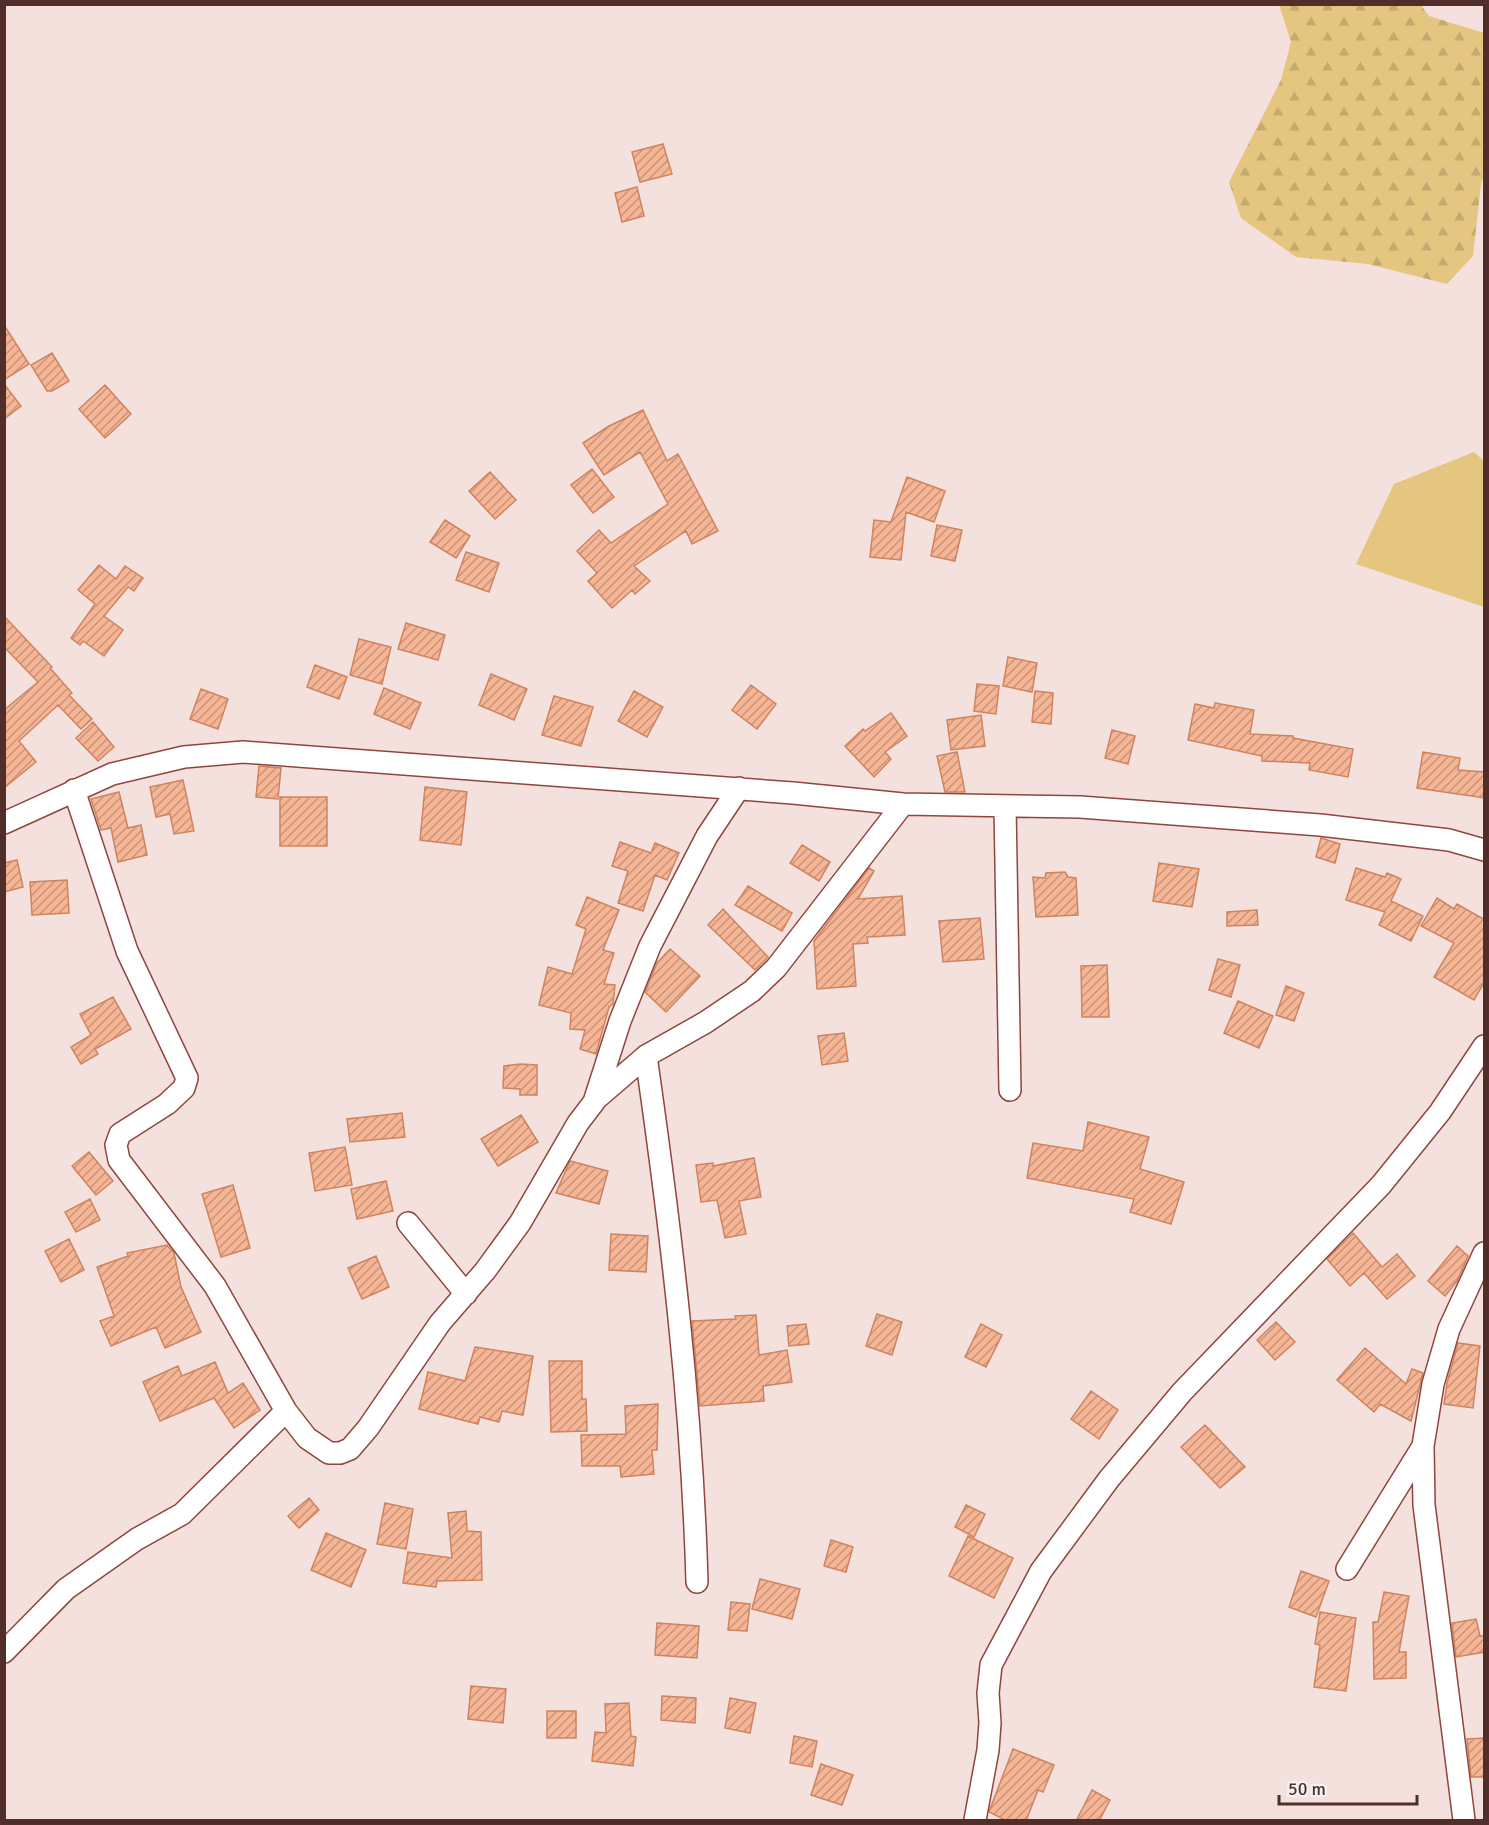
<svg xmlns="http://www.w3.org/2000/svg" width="1489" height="1825" font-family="Signika,sans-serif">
  <defs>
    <pattern id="forest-firs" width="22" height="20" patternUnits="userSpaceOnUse" patternTransform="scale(1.5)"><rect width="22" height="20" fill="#e4c680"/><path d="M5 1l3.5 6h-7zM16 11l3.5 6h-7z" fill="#c5aa6f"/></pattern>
    <pattern id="building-hatch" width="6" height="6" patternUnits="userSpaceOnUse" patternTransform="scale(1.5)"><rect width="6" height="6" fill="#f6b696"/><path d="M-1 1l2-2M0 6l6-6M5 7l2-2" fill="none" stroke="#ca947a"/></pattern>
  </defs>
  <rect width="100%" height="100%" fill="#f4e1de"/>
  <path fill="#e4c680" d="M 1474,452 L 1484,461 L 1484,607 L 1356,564 L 1394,484 Z"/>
  <path fill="url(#forest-firs)" d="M 1279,5 L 1421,5 L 1429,16 L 1484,33 L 1484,176 L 1481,184 L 1473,256 L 1447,284 L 1368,264 L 1296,257 L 1241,218 L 1229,182 L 1281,80 L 1291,42 Z"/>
  <path fill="url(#building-hatch)" stroke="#ce845e" stroke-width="1.5" d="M 663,144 L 672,174 L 640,182 L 632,152 Z
    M 637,187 L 644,216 L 622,222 L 615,193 Z
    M 4,325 L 29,364 L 4,380 Z
    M 52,353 L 69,381 L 52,391 L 47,391 L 31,365 Z
    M 4,384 L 21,406 L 4,419 Z
    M 105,385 L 131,414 L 105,438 L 79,409 Z
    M 643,410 L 667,461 L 678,454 L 718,531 L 692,544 L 686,531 L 634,566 L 650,581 L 635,594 L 632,590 L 612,608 L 588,581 L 597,573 L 577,551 L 599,530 L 611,543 L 668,504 L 640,452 L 604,475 L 583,443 L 609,426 Z
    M 592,469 L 614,497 L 593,513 L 571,485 Z
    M 490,472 L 516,500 L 495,519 L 469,491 Z
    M 907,477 L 945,491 L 934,522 L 906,512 L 901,560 L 870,557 L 874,520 L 891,522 Z
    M 445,520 L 470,536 L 456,558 L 430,542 Z
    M 937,525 L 962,530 L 955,561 L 931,556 Z
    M 466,552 L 499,563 L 489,592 L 456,580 Z
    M 99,565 L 116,579 L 125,566 L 143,578 L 134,591 L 128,587 L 104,616 L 123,630 L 104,656 L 83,641 L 80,645 L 71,638 L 95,604 L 78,590 Z
    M 4,616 L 52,667 L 50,668 L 72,693 L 69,695 L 92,719 L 81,729 L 58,705 L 19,741 L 36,762 L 4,788 L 4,710 L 38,682 L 4,647 Z
    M 406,623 L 445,635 L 438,660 L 398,649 Z
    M 359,639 L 391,647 L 382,684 L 350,675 Z
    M 1008,657 L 1037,663 L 1032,692 L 1003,686 Z
    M 315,665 L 347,677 L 339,699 L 307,687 Z
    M 491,674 L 527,689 L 514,720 L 479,705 Z
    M 977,684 L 999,686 L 996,714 L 974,711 Z
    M 751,685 L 776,704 L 757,729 L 732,710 Z
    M 384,688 L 421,703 L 410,729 L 374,714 Z
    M 201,689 L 228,699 L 218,729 L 190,719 Z
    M 634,691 L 663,707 L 647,737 L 618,721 Z
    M 1035,691 L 1053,693 L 1051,724 L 1032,722 Z
    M 554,696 L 593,707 L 581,746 L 542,735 Z
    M 1215,703 L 1254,710 L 1250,734 L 1293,736 L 1293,738 L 1353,749 L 1348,777 L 1309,770 L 1310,763 L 1262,761 L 1262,756 L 1188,740 L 1195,704 L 1214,708 Z
    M 891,713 L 907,736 L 885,752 L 891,759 L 874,777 L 845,746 L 863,729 L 865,731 Z
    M 981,715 L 985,746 L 951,750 L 947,720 Z
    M 93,722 L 114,747 L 98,761 L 76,738 Z
    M 1112,730 L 1135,736 L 1128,764 L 1105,758 Z
    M 957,752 L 965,792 L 945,792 L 937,756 Z
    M 1423,752 L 1460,758 L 1458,770 L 1485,772 L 1485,798 L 1417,788 Z
    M 259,766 L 281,768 L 278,799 L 256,797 Z
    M 183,780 L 194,831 L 174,834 L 170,814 L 156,817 L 150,787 Z
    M 425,787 L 467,792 L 461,845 L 420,840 Z
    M 119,792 L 128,828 L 141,825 L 147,855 L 118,862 L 111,828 L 101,830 L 91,799 Z
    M 280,797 L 327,797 L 327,846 L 280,846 Z
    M 1321,838 L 1340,844 L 1335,863 L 1316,857 Z
    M 620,842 L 651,853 L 655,843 L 679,853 L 667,880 L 655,875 L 643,911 L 618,903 L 628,871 L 612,866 Z
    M 802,845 L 830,862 L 819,881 L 790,863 Z
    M 17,860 L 23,887 L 4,892 L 4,863 Z
    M 1159,863 L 1199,869 L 1192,907 L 1153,901 Z
    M 869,868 L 874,871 L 858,899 L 902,896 L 905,935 L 867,937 L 868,943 L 853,944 L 856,986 L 817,989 L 814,941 Z
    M 1356,868 L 1385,877 L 1387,873 L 1401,879 L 1391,901 L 1423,916 L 1411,941 L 1379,925 L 1385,912 L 1346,900 Z
    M 1065,872 L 1068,877 L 1076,878 L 1078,915 L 1036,917 L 1033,877 L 1045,878 L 1046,873 Z
    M 67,880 L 69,913 L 32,915 L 30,882 Z
    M 748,886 L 792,913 L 782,931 L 735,905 Z
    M 587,897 L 619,910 L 603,950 L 614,953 L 604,984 L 615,985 L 613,1004 L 609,1007 L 596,1054 L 580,1049 L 585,1030 L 570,1029 L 571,1013 L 539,1005 L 548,967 L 572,974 L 586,929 L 576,925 Z
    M 1437,898 L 1454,909 L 1457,904 L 1485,920 L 1485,981 L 1474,1000 L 1434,977 L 1454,943 L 1421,926 Z
    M 723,909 L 768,957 L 755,970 L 708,925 Z
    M 1257,910 L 1258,925 L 1227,926 L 1227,912 Z
    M 980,918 L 984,959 L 943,962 L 939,921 Z
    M 670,949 L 700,976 L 666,1012 L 645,992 L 657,963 Z
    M 1218,959 L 1240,965 L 1231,997 L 1209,990 Z
    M 1107,965 L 1109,1017 L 1082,1017 L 1081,966 Z
    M 1286,986 L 1304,993 L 1294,1021 L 1276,1015 Z
    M 113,997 L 131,1029 L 95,1049 L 98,1054 L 81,1064 L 71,1047 L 91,1035 L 80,1014 Z
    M 1238,1001 L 1273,1016 L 1259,1048 L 1224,1033 Z
    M 844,1033 L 848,1061 L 822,1065 L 818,1036 Z
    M 520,1064 L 537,1065 L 537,1095 L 520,1095 L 520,1089 L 503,1088 L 504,1066 Z
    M 402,1113 L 405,1137 L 350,1142 L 347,1119 Z
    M 521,1115 L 538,1142 L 498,1166 L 481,1139 Z
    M 1088,1122 L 1149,1137 L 1140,1169 L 1184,1182 L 1171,1224 L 1130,1212 L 1134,1199 L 1027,1178 L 1033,1143 L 1083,1151 Z
    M 345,1147 L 352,1185 L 315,1191 L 309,1153 Z
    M 89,1152 L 113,1181 L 96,1195 L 72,1166 Z
    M 754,1158 L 761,1197 L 739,1201 L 746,1234 L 725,1238 L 717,1200 L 701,1202 L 696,1165 L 713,1163 L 713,1166 Z
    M 570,1161 L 608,1171 L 599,1204 L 556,1193 Z
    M 386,1181 L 393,1211 L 357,1219 L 351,1189 Z
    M 233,1185 L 250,1248 L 221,1257 L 202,1194 Z
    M 90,1199 L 100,1220 L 76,1232 L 65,1212 Z
    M 1353,1233 L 1382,1267 L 1397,1254 L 1415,1276 L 1387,1299 L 1364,1273 L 1350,1286 L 1327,1259 Z
    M 611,1234 L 648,1236 L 646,1272 L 609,1270 Z
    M 69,1239 L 84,1270 L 61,1282 L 45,1251 Z
    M 167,1245 L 174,1253 L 181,1287 L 201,1332 L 165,1348 L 156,1327 L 111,1346 L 100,1321 L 114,1316 L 97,1267 L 128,1256 L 127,1253 Z
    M 1457,1246 L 1468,1256 L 1457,1281 L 1445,1296 L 1428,1281 Z
    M 376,1256 L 389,1287 L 362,1299 L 348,1268 Z
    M 877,1314 L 902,1322 L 892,1355 L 866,1346 Z
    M 756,1315 L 759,1355 L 787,1350 L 792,1382 L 763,1386 L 764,1401 L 700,1406 L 692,1321 L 736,1319 L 735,1316 Z
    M 1276,1322 L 1295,1342 L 1275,1360 L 1257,1340 Z
    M 806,1324 L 809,1344 L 789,1346 L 787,1326 Z
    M 981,1324 L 1002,1335 L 986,1367 L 965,1357 Z
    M 1458,1343 L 1480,1346 L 1473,1408 L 1444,1404 L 1447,1383 Z
    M 475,1347 L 533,1356 L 523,1415 L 502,1411 L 499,1422 L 480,1417 L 478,1424 L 419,1409 L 428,1372 L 465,1381 Z
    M 1365,1348 L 1406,1384 L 1412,1369 L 1423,1373 L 1411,1421 L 1380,1404 L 1374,1412 L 1337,1380 Z
    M 549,1361 L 582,1361 L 582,1399 L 586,1399 L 587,1431 L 551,1432 Z
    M 215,1362 L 228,1393 L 243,1383 L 260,1410 L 234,1428 L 214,1398 L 160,1421 L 143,1382 L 178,1366 L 182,1376 Z
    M 1091,1391 L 1118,1410 L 1099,1439 L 1071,1419 Z
    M 658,1404 L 657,1450 L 652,1450 L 654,1474 L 621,1477 L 620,1466 L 582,1466 L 581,1435 L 626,1434 L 625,1406 Z
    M 1205,1425 L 1245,1467 L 1220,1488 L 1181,1447 Z
    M 309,1498 L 319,1510 L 299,1528 L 288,1516 Z
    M 385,1503 L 413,1509 L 406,1549 L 377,1544 Z
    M 966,1505 L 985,1514 L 974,1537 L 955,1527 Z
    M 466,1511 L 467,1531 L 481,1532 L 482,1580 L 437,1581 L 436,1587 L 403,1583 L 408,1552 L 452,1558 L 448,1513 Z
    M 326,1533 L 366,1550 L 351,1587 L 311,1570 Z
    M 968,1536 L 1013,1558 L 994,1598 L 949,1576 Z
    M 831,1540 L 853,1547 L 846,1572 L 824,1566 Z
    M 1301,1571 L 1329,1581 L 1316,1617 L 1289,1607 Z
    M 760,1579 L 800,1589 L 792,1619 L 752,1609 Z
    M 1384,1592 L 1409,1596 L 1399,1652 L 1406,1652 L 1406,1678 L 1374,1679 L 1373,1622 L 1378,1622 Z
    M 731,1602 L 750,1604 L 747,1631 L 728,1630 Z
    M 1320,1612 L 1356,1618 L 1346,1691 L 1314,1687 L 1320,1645 L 1315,1644 Z
    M 1476,1619 L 1480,1636 L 1485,1636 L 1485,1652 L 1456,1657 L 1452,1623 Z
    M 657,1623 L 699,1626 L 697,1658 L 655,1655 Z
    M 471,1686 L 506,1689 L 503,1723 L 468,1719 Z
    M 662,1696 L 696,1698 L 695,1723 L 661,1720 Z
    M 730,1698 L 756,1703 L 750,1733 L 725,1728 Z
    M 629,1703 L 631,1736 L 636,1737 L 633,1766 L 592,1761 L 595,1732 L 606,1733 L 605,1704 Z
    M 547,1711 L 576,1711 L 576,1738 L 547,1738 Z
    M 794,1736 L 817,1741 L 812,1767 L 790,1763 Z
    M 1485,1738 L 1485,1777 L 1471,1777 L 1467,1739 Z
    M 1013,1749 L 1054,1765 L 1043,1792 L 1038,1790 L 1026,1821 L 1007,1821 L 989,1812 Z
    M 821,1764 L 853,1775 L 842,1805 L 811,1795 Z
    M 1092,1790 L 1110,1800 L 1099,1821 L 1076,1821 Z"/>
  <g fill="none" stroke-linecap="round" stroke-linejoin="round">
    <g stroke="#91453d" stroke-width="24">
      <path id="minor" d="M 74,790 L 127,951 L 187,1078 L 184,1088 L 167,1104 L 120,1134 L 116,1145 L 119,1160 L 215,1286 L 286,1411 L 307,1438 L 329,1453 L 340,1453 L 350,1449 L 368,1428 L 440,1323 L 485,1271 L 520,1223 L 578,1123 L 594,1102 L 620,1021 L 650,946 L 707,836 L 739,788
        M 1005,806 L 1010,1090
        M 4,823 L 112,774 L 184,757 L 243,752 L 793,793 L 903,804 L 1080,807 L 1320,825 L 1449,840 L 1484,850
        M 646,1056 C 671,1230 692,1405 697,1582
        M 596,1099 L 646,1056 L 706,1022 L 752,991 L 776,968 L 903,804
        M 408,1223 L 466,1294
        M 1347,1569 L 1423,1446
        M 4,1652 L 66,1589 L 137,1539 L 182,1514 L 286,1411
        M 975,1820 L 988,1750 L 990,1723 L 988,1693 L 991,1665 L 1041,1571 L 1109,1479 L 1182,1392 L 1381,1185 L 1440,1112 L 1484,1046
        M 1464,1820 L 1424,1505 L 1423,1446 L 1433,1384 L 1449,1329 L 1484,1253"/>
    </g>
    <use href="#minor" stroke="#fff" stroke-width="21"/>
  </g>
  <rect width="1489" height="1825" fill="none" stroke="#512e29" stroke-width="12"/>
  <path d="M1279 1795v9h138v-9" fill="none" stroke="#512e29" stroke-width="3"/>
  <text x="1288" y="1795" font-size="18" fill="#512e29" stroke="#f3f3f3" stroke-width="4.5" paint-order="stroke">50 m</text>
</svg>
